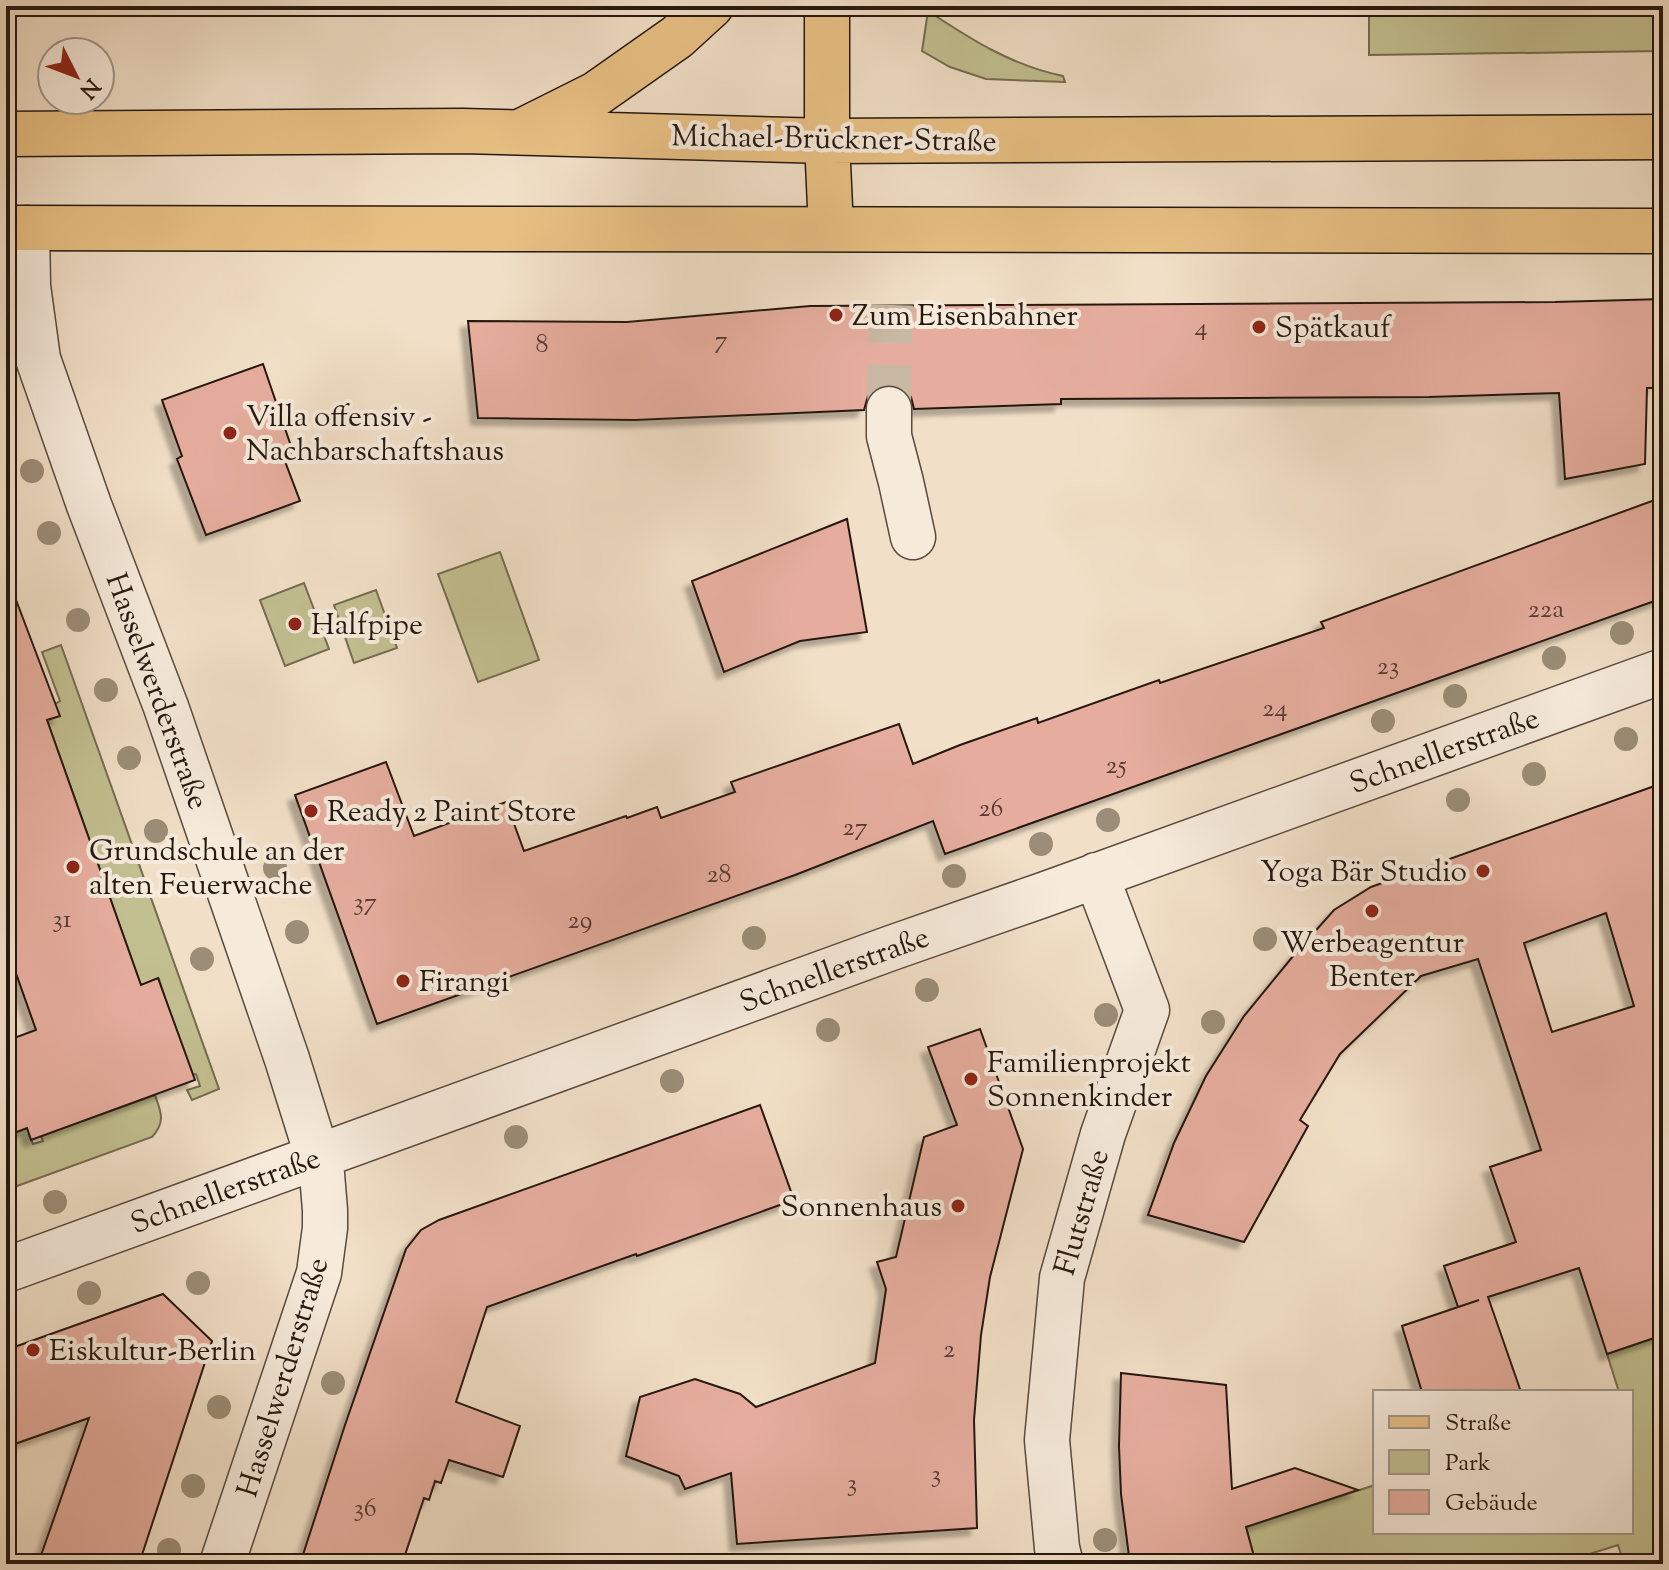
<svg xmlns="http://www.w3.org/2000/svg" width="1669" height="1570" font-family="'Sorts Mill Goudy',serif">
  <defs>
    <filter id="shadow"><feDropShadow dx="-7" dy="7" stdDeviation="2" flood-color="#0004"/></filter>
  </defs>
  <rect width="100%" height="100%" fill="#f1dfc7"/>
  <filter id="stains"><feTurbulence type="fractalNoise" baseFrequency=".0025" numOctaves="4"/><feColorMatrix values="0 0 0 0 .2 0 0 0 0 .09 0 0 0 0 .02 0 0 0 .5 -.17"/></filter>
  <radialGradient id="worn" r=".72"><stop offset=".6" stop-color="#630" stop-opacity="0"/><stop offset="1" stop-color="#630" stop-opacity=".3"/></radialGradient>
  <path fill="#c2bf90" stroke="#746c50" stroke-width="2" d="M 1663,6 L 1663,51 L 1369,55 L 1369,7 Z
    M 928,11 C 972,40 1011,65 1063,76 L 1065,82 L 986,79 L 950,67 L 922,51 Z
    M 500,552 L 539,660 L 478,682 L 438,574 Z
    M 304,583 L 329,649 L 285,666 L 260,600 Z
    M 376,590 L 397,648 L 354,663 L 334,605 Z
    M 61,645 L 219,1089 L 192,1100 L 187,1090 L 200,1086 L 196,1074 L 189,1075 L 159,979 L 142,988 L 47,720 L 55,704 L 60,701 L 42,652 Z
    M 155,1095 C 161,1112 166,1122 152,1137 L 6,1190 L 6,1136 L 29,1127 L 31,1133 L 29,1135 L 33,1144 L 43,1141 L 41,1136 Z
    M 1663,1335 L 1663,1564 L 1624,1564 L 1618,1545 L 1558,1564 L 1256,1564 L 1246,1527 L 1375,1485 L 1375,1532 L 1631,1532 L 1631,1392 L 1619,1392 L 1607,1354 Z"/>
  <path fill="#e6ad9e" stroke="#251810" stroke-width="2" fill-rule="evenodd" filter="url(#shadow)" d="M 1663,299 L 1663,374 L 1654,374 L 1654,388 L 1647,388 L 1645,464 L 1565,479 L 1559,393 L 1429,397 L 1061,399 L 1061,404 L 914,409 L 911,397 L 902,388 L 888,384 L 877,387 L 868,396 L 864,410 L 635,420 L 478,418 L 468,321 L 627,322 L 810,306 L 1555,302 Z
    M 263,364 L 293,452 L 283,456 L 300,501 L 206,535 L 177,459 L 182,456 L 162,400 Z
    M 1663,497 L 1663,598 L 945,854 L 933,821 L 795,875 L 377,1024 L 295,795 L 386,762 L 414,836 L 506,802 L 524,851 L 626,816 L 627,818 L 657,807 L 661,818 L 735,792 L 731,782 L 899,724 L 913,764 L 960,745 L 1037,718 L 1038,723 L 1159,680 L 1160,683 L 1324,628 L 1321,622 Z
    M 847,519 L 867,632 L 800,641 L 724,672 L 692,581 Z
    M 10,584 L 60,716 L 47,720 L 141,985 L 158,978 L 195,1080 L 31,1140 L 27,1128 L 6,1136 L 6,1041 L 36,1030 L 6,945 L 6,585 Z
    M 1663,783 L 1663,1335 L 1607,1354 L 1579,1268 L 1488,1297 L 1521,1392 L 1422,1392 L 1402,1326 L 1479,1300 L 1458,1307 L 1444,1266 L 1516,1242 L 1490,1167 L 1541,1150 L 1478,959 L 1421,976 L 1340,1054 L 1300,1120 L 1308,1126 L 1244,1242 L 1148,1215 L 1174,1143 L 1206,1076 L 1244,1016 L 1294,955 L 1334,910 L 1371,887 ZM 1606,913 L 1634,1006 L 1552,1032 L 1524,943 Z
    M 980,1029 L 1023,1149 L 990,1277 L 981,1335 L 974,1420 L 977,1528 L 737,1544 L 731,1473 L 685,1489 L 679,1476 L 626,1456 L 640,1397 L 695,1379 L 740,1394 L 756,1407 L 875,1363 L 886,1289 L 877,1262 L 896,1257 L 924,1137 L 957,1125 L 928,1047 Z
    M 760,1105 L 794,1200 L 637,1256 L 636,1254 L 487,1307 L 456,1402 L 520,1426 L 503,1477 L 449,1460 L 441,1483 L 435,1481 L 429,1500 L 424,1498 L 402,1564 L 300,1564 L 345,1425 L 406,1249 L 421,1230 L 439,1220 Z
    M 163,1294 L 212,1341 L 139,1564 L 38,1564 L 89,1418 L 6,1447 L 6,1350 Z
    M 1121,1373 L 1226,1385 L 1232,1489 L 1295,1468 L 1358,1490 L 1246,1527 L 1256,1564 L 1130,1564 L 1121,1494 L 1119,1446 Z"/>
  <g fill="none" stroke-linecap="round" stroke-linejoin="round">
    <path stroke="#c8b7a2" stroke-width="44" stroke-dasharray="44 22" stroke-linecap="butt" d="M 889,409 L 891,305"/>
    <g stroke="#584a3e" stroke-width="47">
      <path id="minor" d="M 27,228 L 28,286 L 38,359 L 89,505 L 166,707 L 287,1059 L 317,1155 L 322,1174 L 325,1210 L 325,1228 L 319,1273 L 222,1564
        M 889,409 L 889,436 L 901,482 L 913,537
        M 6,1270 L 894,947 L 1043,895 L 1663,671
        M 1061,1564 L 1057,1548 L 1047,1440 L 1062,1278 L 1103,1134 L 1147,1010 L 1096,875"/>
    </g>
    <g stroke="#251810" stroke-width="47">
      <path id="major" d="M 827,6 L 827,141 L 831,229
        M 524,130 L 596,94 L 677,37 L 711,6
        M 6,134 L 463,131 L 827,141 L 1663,137
        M 6,228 L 1663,231"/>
    </g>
    <use href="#minor" stroke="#f6eadb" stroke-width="44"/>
    <use href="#major" stroke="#e8c084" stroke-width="44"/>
  </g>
  <g fill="#9b8d77">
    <circle cx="32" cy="471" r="12"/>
    <circle cx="49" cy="533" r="12"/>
    <circle cx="78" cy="620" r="12"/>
    <circle cx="1622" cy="633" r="12"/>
    <circle cx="1554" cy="658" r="12"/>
    <circle cx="106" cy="690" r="12"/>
    <circle cx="1455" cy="696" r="12"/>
    <circle cx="1383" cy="721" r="12"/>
    <circle cx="1626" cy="739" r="12"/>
    <circle cx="129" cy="758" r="12"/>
    <circle cx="1534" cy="774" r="12"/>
    <circle cx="1458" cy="800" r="12"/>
    <circle cx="1108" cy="820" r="12"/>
    <circle cx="156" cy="831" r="12"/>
    <circle cx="1041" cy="844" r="12"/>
    <circle cx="275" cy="868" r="12"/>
    <circle cx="954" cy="876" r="12"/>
    <circle cx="297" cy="932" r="12"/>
    <circle cx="754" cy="938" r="12"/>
    <circle cx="1265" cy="939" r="12"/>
    <circle cx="202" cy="959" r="12"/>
    <circle cx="927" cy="990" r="12"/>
    <circle cx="1106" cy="1015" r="12"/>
    <circle cx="1213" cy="1022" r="12"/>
    <circle cx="828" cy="1030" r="12"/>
    <circle cx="672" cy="1081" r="12"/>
    <circle cx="516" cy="1137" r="12"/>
    <circle cx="55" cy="1202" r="12"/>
    <circle cx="198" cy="1283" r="12"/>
    <circle cx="89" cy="1293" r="12"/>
    <circle cx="333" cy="1383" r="12"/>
    <circle cx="219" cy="1407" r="12"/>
    <circle cx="193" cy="1486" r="12"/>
    <circle cx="1105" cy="1540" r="12"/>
    <circle cx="169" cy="1550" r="12"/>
  </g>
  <g fill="#8f2418" stroke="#f6eadb" stroke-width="3">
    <circle cx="836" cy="315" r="8"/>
    <circle cx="1259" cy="327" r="8"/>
    <circle cx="230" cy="433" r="8"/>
    <circle cx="295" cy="624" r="8"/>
    <circle cx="311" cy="811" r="8"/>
    <circle cx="73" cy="867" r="8"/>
    <circle cx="1483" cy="871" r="8"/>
    <circle cx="1372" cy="911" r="8"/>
    <circle cx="403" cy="981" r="8"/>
    <circle cx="971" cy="1079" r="8"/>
    <circle cx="958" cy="1206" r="8"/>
    <circle cx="33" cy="1350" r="8"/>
  </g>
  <g text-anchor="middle" stroke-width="8" stroke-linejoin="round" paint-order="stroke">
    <g font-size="26" fill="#553d34">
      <text x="1201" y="335">4</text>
      <text x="721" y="348">7</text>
      <text x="542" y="352">8</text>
      <text x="1546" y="617">22a</text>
      <text x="1388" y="674">23</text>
      <text x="1275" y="716">24</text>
      <text x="1116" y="773">25</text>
      <text x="991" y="816">26</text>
      <text x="855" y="835">27</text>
      <text x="719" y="882">28</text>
      <text x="365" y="910">37</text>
      <text x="62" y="927">31</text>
      <text x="580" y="928">29</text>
      <text x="949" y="1357">2</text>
      <text x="936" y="1482">3</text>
      <text x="852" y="1491">3</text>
      <text x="365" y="1516">36</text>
    </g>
    <g font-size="30" fill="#251810" stroke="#f6eadb">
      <text transform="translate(834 138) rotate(1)" y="10">Michael-Brückner-Straße</text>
      <text transform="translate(158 691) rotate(70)" y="10">Hasselwerderstraße</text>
      <text transform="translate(1444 750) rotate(-20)" y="10">Schnellerstraße</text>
      <text transform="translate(834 969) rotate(-20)" y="10">Schnellerstraße</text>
      <text transform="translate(225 1190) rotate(-20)" y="10">Schnellerstraße</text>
      <text transform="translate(1081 1212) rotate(-74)" y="10">Flutstraße</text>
      <text transform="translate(282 1377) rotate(-73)" y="10">Hasselwerderstraße</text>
    </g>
    <g font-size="30" fill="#251810" stroke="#f6eadb" text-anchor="start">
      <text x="852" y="325">Zum Eisenbahner</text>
      <text x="1275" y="337">Spätkauf</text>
      <text x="246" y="426">Villa offensiv -<tspan x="246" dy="34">Nachbarschaftshaus</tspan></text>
      <text x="311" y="634">Halfpipe</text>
      <text x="327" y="821">Ready 2 Paint Store</text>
      <text x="89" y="860">Grundschule an der<tspan x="89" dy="34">alten Feuerwache</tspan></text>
      <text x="1467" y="881" text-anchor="end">Yoga Bär Studio</text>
      <text x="1372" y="952" text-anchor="middle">Werbeagentur<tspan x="1372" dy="34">Benter</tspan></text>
      <text x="419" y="991">Firangi</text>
      <text x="987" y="1072">Familienprojekt<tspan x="987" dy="34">Sonnenkinder</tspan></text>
      <text x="942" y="1216" text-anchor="end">Sonnenhaus</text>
      <text x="49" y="1360">Eiskultur-Berlin</text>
    </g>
  </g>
  <rect width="1669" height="1570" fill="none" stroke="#f1dfc7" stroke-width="32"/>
  <rect x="8" y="8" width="1653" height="1554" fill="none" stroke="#251810" stroke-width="4"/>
  <rect x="16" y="16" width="1637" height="1538" fill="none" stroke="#251810" stroke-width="2"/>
  <rect x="1373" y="1390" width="260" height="144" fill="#f6eadb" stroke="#a2968a" stroke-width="2"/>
  <rect x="1389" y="1416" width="40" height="12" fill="#e8c084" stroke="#a2968a" stroke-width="2"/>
  <text x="1445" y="1430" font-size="24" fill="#251810">Straße</text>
  <rect x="1389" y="1450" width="40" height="24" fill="#c2bf90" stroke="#a2968a" stroke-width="2"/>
  <text x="1445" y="1470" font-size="24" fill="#251810">Park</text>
  <rect x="1389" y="1490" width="40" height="24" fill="#e6ad9e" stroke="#a2968a" stroke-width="2"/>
  <text x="1445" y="1510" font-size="24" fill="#251810">Gebäude</text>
  <g transform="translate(76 76) rotate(132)"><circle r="38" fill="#f6eadb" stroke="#a2968a" stroke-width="2"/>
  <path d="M0-6L14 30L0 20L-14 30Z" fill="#8f2418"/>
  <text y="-12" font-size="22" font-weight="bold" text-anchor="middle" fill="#251810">N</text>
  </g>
  <rect width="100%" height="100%" filter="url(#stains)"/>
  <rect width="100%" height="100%" fill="url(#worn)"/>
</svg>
